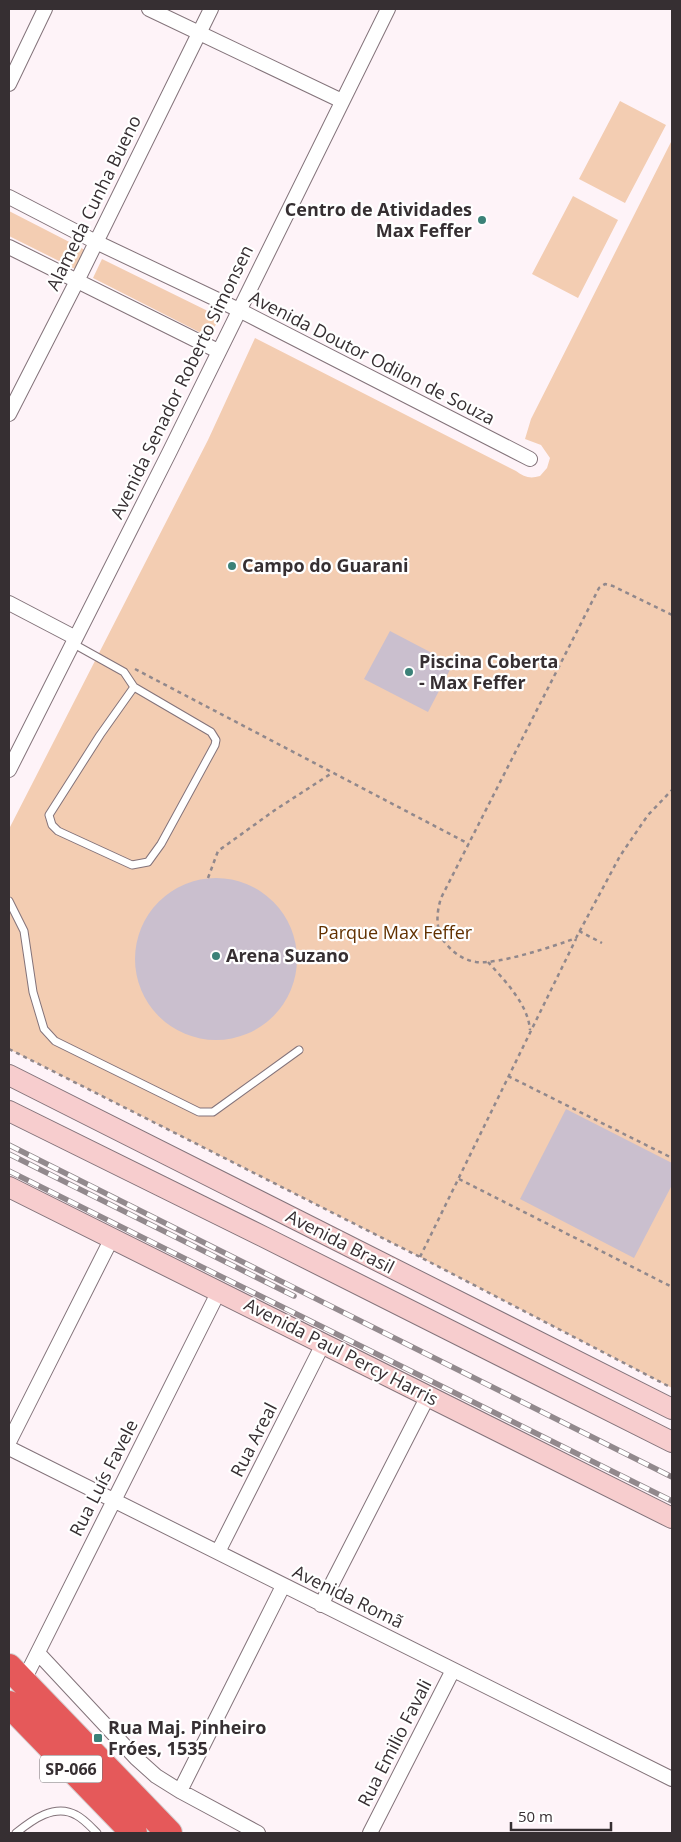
<svg xmlns="http://www.w3.org/2000/svg" width="681" height="1842" font-family="'Open Sans',sans-serif">
  <rect width="100%" height="100%" fill="#fef3f8"/>
  <path fill="#f3cdb2" d="M 620,101 L 666,125 L 625,203 L 579,179 Z
    M 672,140 L 672,1388 L 420,1257 L 9,1049 L 9,829 L 208,440 L 255,338 L 516,471 C 524,477 530,479 540,476 L 547,468 L 550,458 L 541,445 L 525,439 L 531,419 Z
    M 573,196 L 618,220 L 578,298 L 532,274 Z
    M 9,211 L 85,250 L 75,269 L 9,236 Z
    M 102,259 L 220,317 L 209,337 L 93,278 Z"/>
  <path fill="#cabfce" d="M 390,631 L 453,664 L 428,712 L 364,679 Z
    M135 959a81 81 0 1 1 162 0a81 81 0 1 1-162 0Z
    M 566,1109 L 672,1163 L 672,1185 L 634,1258 L 520,1199 Z"/>
  <g fill="none" stroke-linecap="round" stroke-linejoin="round">
    <g stroke="#83737a" stroke-width="9">
      <path id="lane" d="M 72,643 L 124,672 L 134,687
        M 134,687 L 211,732 L 216,740 L 215,745 L 161,844 L 148,862 L 132,865 L 58,831 L 52,825 L 49,815 L 100,735 Z
        M 9,901 L 24,931 L 33,992 L 44,1029 L 55,1041 L 199,1112 L 213,1112 L 299,1050
        M 16,1833 C 32,1820 55,1803 76,1815 C 84,1819 91,1827 97,1833"/>
    </g>
    <g stroke="#83737a" stroke-width="16">
      <path id="street" d="M 149,9 L 342,101
        M 9,84 L 45,9
        M 9,197 L 96,242 L 239,310 L 530,459
        M 9,247 L 218,351
        M 9,414 L 77,281 L 211,9
        M 9,603 L 74,637
        M 9,770 L 169,453 L 388,9
        M 9,1442 L 112,1238
        M 9,1448 L 672,1779
        M 218,1552 L 323,1344
        M 321,1605 L 428,1396
        M 38,1653 L 136,1758 L 156,1776 L 180,1791 L 258,1833
        M 23,1682 L 219,1291
        M 180,1791 L 283,1586
        M 370,1833 L 453,1670"/>
    </g>
    <g stroke="#83737a" stroke-width="22">
      <path id="secondary" d="M 9,1075 L 672,1409
        M 9,1111 L 264,1237 L 672,1442
        M 9,1187 L 672,1518"/>
    </g>
    <g stroke="#d3d1d2" stroke-width="28">
      <path id="highway" d="M 9,1667 L 169,1833
        M 9,1704 L 134,1833"/>
    </g>
    <path stroke="#91888c" stroke-width="2.5" stroke-dasharray="4 4" stroke-linecap="butt" d="M 672,615 L 613,586 L 605,584 L 599,588 L 441,898 C 436,914 435,932 447,945 C 455,954 464,960 476,962 C 497,965 555,946 576,938 L 620,856 L 648,815 L 672,790
      M 135,669 L 469,844
      M 208,878 L 218,851 L 275,810 L 332,773
      M 579,931 L 602,943
      M 488,962 C 505,981 528,1004 530,1030
      M 9,1049 L 420,1257 L 672,1388
      M 508,1076 L 672,1158
      M 459,1179 L 672,1287
      M 420,1257 L 576,939"/>
    <use href="#lane" stroke="#fff" stroke-width="7"/>
    <use href="#street" stroke="#fff" stroke-width="14"/>
    <use href="#secondary" stroke="#f7cdce" stroke-width="20"/>
    <use href="#highway" stroke="#e5595a" stroke-width="26"/>
    <g stroke="#92898d" stroke-width="5.5">
      <path id="rail" d="M 9,1145 L 672,1477
        M 9,1154 L 294,1296
        M 9,1171 L 672,1501"/>
    </g>
    <use href="#rail" stroke="#fff" stroke-width="4" stroke-dasharray="11" stroke-linecap="butt"/>
  </g>
  <g fill="#3b8178" stroke="#fff" stroke-width="2">
    <circle cx="482" cy="220" r="5"/>
    <circle cx="232" cy="566" r="5"/>
    <circle cx="409" cy="672" r="5"/>
    <circle cx="216" cy="956" r="5"/>
    <rect x="93" y="1733" width="10" height="10" rx="2.5"/>
  </g>
  <g text-anchor="middle" stroke-width="4.5" stroke-linejoin="round" paint-order="stroke">
    <rect fill="#fff" stroke="#726d70" stroke-width="1" x="40" y="1755.5" width="62" height="27" rx="4"/>
    <g font-size="16" font-weight="bold" fill="#362f32">
      <text x="71" y="1775">SP-066</text>
    </g>
    <g font-size="18" fill="#362f32" stroke="#fff">
      <text transform="translate(94 203) rotate(-64)" y="6">Alameda Cunha Bueno</text>
      <text transform="translate(372 358) rotate(27)" y="6">Avenida Doutor Odilon de Souza</text>
      <text transform="translate(182 382) rotate(-64)" y="6">Avenida Senador Roberto Simonsen</text>
      <text transform="translate(340 1242) rotate(27)" y="6">Avenida Brasil</text>
      <text transform="translate(341 1352) rotate(27)" y="6">Avenida Paul Percy Harris</text>
      <text transform="translate(254 1440) rotate(-63)" y="6">Rua Areal</text>
      <text transform="translate(104 1478) rotate(-63)" y="6">Rua Luís Favele</text>
      <text transform="translate(348 1597) rotate(26)" y="6">Avenida Romã</text>
      <text transform="translate(395 1743) rotate(-63)" y="6">Rua Emilio Favali</text>
    </g>
    <g font-size="18" font-weight="bold" fill="#362f32" stroke="#fff" text-anchor="start">
      <text x="472" y="216" text-anchor="end">Centro de Atividades<tspan x="472" dy="21">Max Feffer</tspan></text>
      <text x="242" y="572">Campo do Guarani</text>
      <text x="419" y="668">Piscina Coberta<tspan x="419" dy="21">- Max Feffer</tspan></text>
      <text x="226" y="962">Arena Suzano</text>
      <text x="108" y="1734">Rua Maj. Pinheiro<tspan x="108" dy="21">Fróes, 1535</tspan></text>
    </g>
    <g font-size="18" fill="#623101" stroke="#fff">
      <text x="395" y="939">Parque Max Feffer</text>
    </g>
  </g>
  <rect width="681" height="1842" fill="none" stroke="#362f32" stroke-width="20"/>
  <path d="M511 1822v8h100v-8" fill="none" stroke="#362f32" stroke-width="2.5"/>
  <text x="518" y="1822" font-size="15" fill="#362f32" stroke="#ffffff" stroke-width="4" paint-order="stroke">50 m</text>
</svg>
